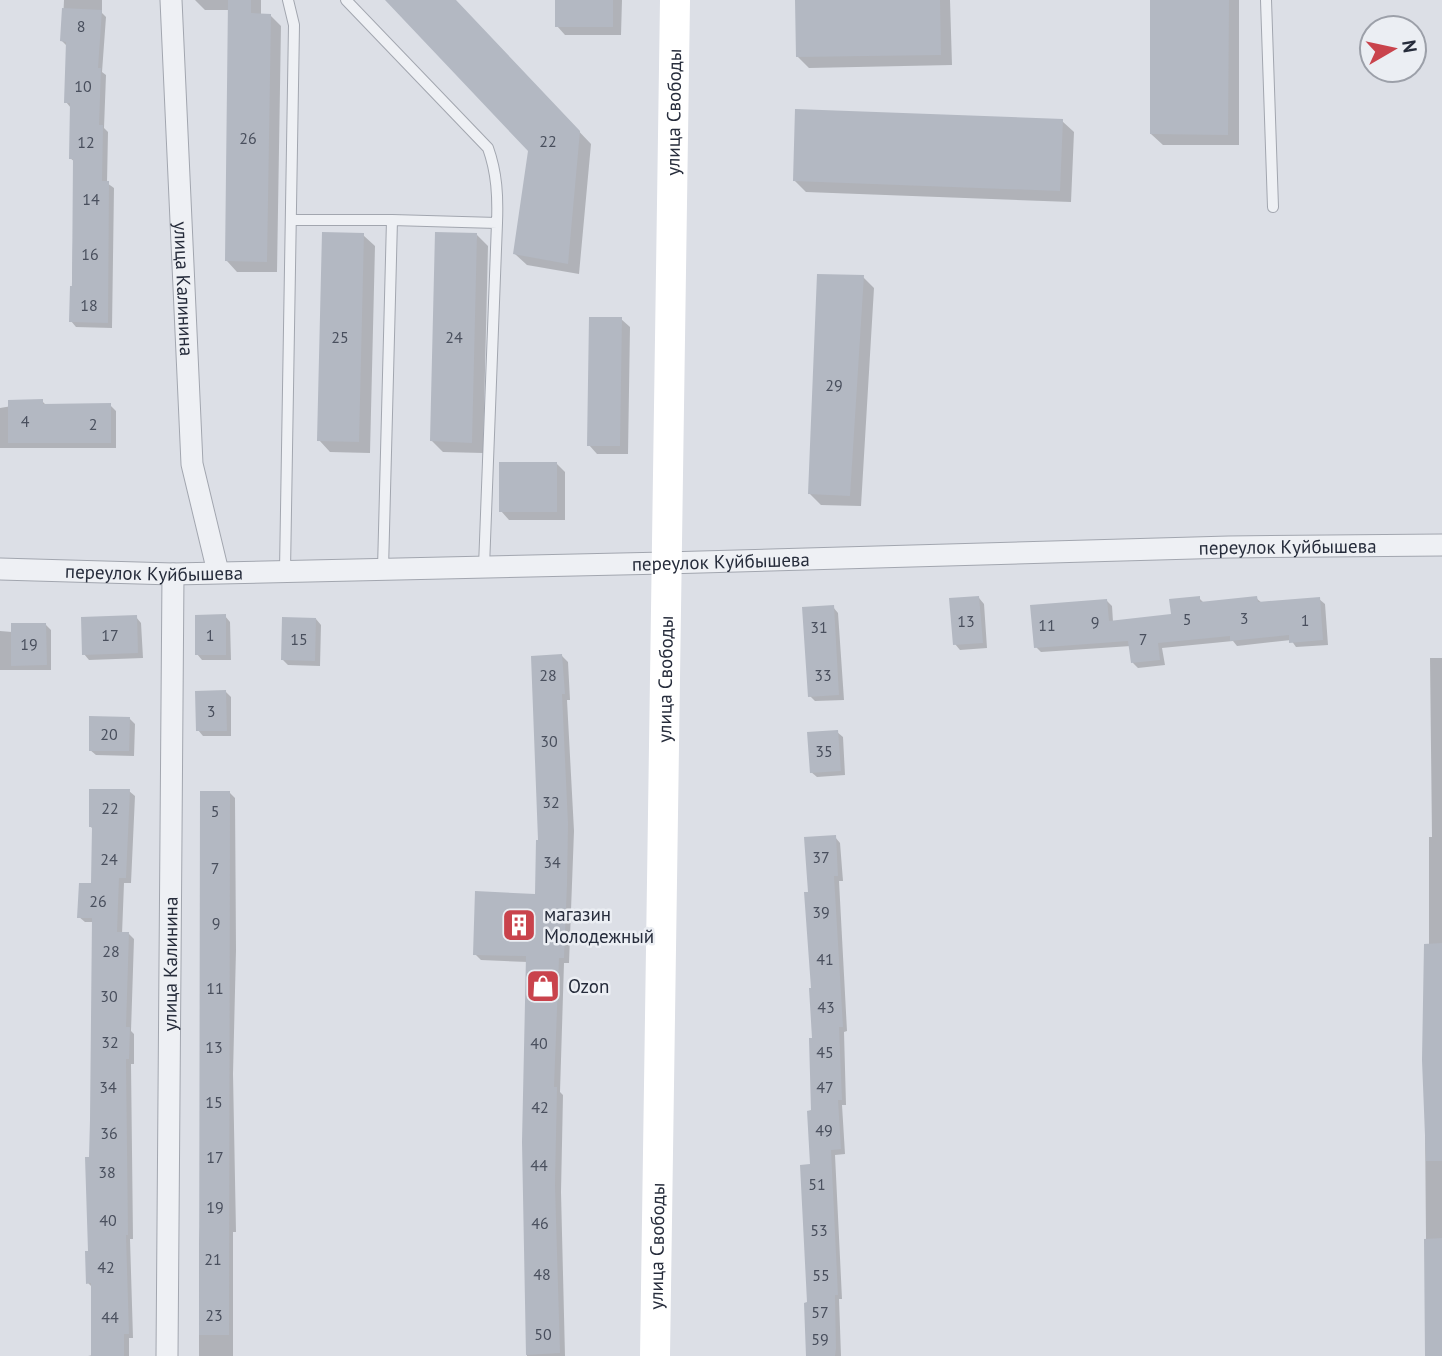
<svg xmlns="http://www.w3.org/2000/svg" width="1442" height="1356" font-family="'PT Sans',sans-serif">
  <rect width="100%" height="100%" fill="#dcdfe6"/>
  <path fill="#0003" d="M 64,0 L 102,0 L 102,13 L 106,17 L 102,72 L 106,75 L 104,128 L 108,132 L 107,183 L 114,188 L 112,328 L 76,327 L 71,321 L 75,162 L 70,158 L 71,108 L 66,102 L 68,47 L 62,41 Z
    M 195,0 L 261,0 L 261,15 L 270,15 L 281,26 L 277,272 L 237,272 L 227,261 L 230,10 L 205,10 Z
    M 387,0 L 454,0 L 591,144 L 579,274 L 527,265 L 515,254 L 529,150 Z
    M 557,0 L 622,0 L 621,35 L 565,35 L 557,26 Z
    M 796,0 L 950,0 L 952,65 L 809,68 L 797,56 Z
    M 1152,0 L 1239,0 L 1239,145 L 1163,145 L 1151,134 Z
    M 1062,121 L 1074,132 L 1071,202 L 806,192 L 794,180 Z
    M 363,235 L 375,246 L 370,453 L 330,452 L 319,440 Z
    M 477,235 L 488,246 L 483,453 L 443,452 L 432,441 Z
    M 863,277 L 874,288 L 861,506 L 821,505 L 810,494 Z
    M 621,319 L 630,327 L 628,454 L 597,454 L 589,445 Z
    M 42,401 L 47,406 L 110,405 L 116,411 L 116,448 L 0,448 L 0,408 Z
    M 557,464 L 565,472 L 565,520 L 509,520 L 501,511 Z
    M 979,598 L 984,604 L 987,648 L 960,650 L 955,644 Z
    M 1199,598 L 1204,603 L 1256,598 L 1262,603 L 1319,599 L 1325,604 L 1328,645 L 1296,647 L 1291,640 L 1237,646 L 1233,641 L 1162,648 L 1165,665 L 1138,668 L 1133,663 L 1131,646 L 1041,652 L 1036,647 L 1107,601 L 1112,606 L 1113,622 L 1173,615 Z
    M 833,607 L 838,613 L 844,700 L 815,701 L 810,696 Z
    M 225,616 L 230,622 L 231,660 L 202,660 L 197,654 Z
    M 136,617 L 141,623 L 143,658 L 89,660 L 84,654 Z
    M 316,619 L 321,625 L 320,666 L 288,665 L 283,660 Z
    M 46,625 L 51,630 L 51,670 L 0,670 L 0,631 L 12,632 Z
    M 562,656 L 568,662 L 570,700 L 567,700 L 574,831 L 569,963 L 564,963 L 560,1092 L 563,1095 L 561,1192 L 565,1356 L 527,1356 L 524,1142 L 528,962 L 481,960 L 475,954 L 537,895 Z
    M 1430,658 L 1442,658 L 1442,1356 L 1427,1356 L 1424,1003 L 1429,945 L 1429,837 L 1432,837 Z
    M 226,692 L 231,697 L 231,736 L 203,736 L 198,730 Z
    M 129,718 L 135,724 L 134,756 L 96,755 L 90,750 Z
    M 837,732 L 843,737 L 845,775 L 817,777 L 811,772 Z
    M 129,791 L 135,796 L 131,883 L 124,883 L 122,934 L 129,934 L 134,939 L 131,1031 L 134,1034 L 134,1064 L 131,1064 L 133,1239 L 130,1239 L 133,1338 L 129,1338 L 129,1356 L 88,1356 L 93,1355 L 92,1287 L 88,1283 L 94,922 L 85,922 L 79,917 L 93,885 L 94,830 L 91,827 Z
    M 230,793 L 235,798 L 236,950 L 233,1074 L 236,1232 L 233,1232 L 233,1356 L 199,1356 L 199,1241 Z
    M 835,837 L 840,843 L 843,881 L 839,881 L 847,1031 L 844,1032 L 846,1105 L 842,1105 L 845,1154 L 835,1155 L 842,1299 L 839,1299 L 841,1356 L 807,1356 L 814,1040 L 810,894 Z"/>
  <path fill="#b3b8c2" d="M 228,0 L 251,0 L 251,13 L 271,14 L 267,262 L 225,261 Z
    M 385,0 L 456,0 L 580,131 L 568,264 L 513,254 L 528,151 Z
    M 555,0 L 613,0 L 613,27 L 555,27 Z
    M 795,0 L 940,0 L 941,55 L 796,57 Z
    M 1150,0 L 1229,0 L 1228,135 L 1150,134 Z
    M 62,8 L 102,10 L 98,68 L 101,68 L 99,125 L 103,125 L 102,181 L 109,181 L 108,323 L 69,322 L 70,286 L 72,286 L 73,159 L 69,159 L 70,103 L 64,103 L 66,42 L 60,41 Z
    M 795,109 L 1063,119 L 1060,191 L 793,181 Z
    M 322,232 L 364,233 L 359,442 L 317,441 Z
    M 435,232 L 477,233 L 472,443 L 430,441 Z
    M 817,274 L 864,275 L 850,496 L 808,494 Z
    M 589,317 L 622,317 L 620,446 L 587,446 Z
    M 43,399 L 43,404 L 111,403 L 111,443 L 8,443 L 8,400 Z
    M 499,462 L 557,462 L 557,512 L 499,512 Z
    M 979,596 L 983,643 L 953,645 L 949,598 Z
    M 1200,596 L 1200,602 L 1257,596 L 1258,602 L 1320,597 L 1323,640 L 1289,643 L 1289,635 L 1230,641 L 1230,636 L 1158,643 L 1160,660 L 1131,663 L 1128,641 L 1034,648 L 1030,605 L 1107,599 L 1109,621 L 1171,614 L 1169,599 Z
    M 834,605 L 839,695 L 808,697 L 802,607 Z
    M 226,614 L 226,655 L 195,655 L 195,615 Z
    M 137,615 L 138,653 L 82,655 L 81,617 Z
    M 282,617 L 316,618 L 315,661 L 281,660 Z
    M 11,623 L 46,623 L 47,665 L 11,666 Z
    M 562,654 L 565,694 L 562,694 L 568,824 L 567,884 L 564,958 L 559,958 L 554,1087 L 557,1087 L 555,1185 L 560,1353 L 526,1355 L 522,1142 L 526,956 L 473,955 L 475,891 L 535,894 L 536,840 L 538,840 L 531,656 Z
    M 226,690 L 227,731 L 196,731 L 195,691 Z
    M 89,716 L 130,717 L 129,751 L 89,751 Z
    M 838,730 L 841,771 L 810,773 L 807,732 Z
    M 89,789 L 130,789 L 126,878 L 119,878 L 117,932 L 129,932 L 126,1027 L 130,1027 L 129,1059 L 126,1059 L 128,1235 L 126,1235 L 129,1334 L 124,1334 L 124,1356 L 91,1356 L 91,1283 L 86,1284 L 85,1251 L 88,1251 L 85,1157 L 89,1157 L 90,1120 L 92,918 L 77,918 L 79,883 L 91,883 L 92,827 L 89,827 Z
    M 200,791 L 230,791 L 229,1335 L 199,1335 Z
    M 836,835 L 838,876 L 834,876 L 843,1027 L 839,1027 L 842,1100 L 838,1100 L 841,1149 L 831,1150 L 838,1295 L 835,1295 L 836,1348 L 835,1356 L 806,1356 L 804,1303 L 807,1302 L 800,1165 L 810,1164 L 807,1111 L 811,1110 L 809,1038 L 812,1038 L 809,988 L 811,988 L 804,892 L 808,892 L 804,837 Z
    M 1442,943 L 1442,1161 L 1426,1161 L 1422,1060 L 1424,944 Z
    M 1442,1238 L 1442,1356 L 1425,1356 L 1424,1239 Z"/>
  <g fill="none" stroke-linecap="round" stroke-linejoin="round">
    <g stroke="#a2a6af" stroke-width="12">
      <path id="lane" d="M 346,0 L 488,148 C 497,173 498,197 497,223 L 484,567
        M 1266,0 L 1273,207
        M 291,220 L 392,220 L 497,223
        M 383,569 L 392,220
        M 285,571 L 294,25 L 288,0"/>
    </g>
    <g stroke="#a2a6af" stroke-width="23">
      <g id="street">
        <path id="s1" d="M 171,0 L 192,464 L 218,572"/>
        <path id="s2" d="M 0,569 L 173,574 L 665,563 L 1229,547 L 1442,545"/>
        <path id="s3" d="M 167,1356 L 173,574"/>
      </g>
    </g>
    <use href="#lane" stroke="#eef0f4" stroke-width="10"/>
    <use href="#street" stroke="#eef0f4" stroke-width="21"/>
    <path stroke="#fff" stroke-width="30" id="s4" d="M 655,1356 L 675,0"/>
  </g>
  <defs>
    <g id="building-square" transform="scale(1.75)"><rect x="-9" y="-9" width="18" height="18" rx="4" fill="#c9434c" stroke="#ebeef3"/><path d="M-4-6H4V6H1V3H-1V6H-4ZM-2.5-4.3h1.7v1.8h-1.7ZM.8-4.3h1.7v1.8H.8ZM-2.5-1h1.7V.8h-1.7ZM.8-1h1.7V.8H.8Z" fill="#fff"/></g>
    <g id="shop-square" transform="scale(1.75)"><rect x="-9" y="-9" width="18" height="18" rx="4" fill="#c9434c" stroke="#ebeef3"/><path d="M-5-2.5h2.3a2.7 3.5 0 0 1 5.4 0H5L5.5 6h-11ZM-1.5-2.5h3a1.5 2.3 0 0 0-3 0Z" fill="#fff"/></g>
  </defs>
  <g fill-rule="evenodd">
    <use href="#building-square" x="519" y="925"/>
    <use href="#shop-square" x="543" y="986"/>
  </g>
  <g text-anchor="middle" stroke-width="5" stroke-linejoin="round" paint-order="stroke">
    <g font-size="16" fill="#494f5d">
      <text x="81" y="32">8</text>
      <text x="83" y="92">10</text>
      <text x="248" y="144">26</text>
      <text x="548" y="147">22</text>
      <text x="86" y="148">12</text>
      <text x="91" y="205">14</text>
      <text x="90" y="260">16</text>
      <text x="89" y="311">18</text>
      <text x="340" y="343">25</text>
      <text x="454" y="343">24</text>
      <text x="834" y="391">29</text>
      <text x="25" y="427">4</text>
      <text x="93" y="430">2</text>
      <text x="1244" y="624">3</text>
      <text x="1187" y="625">5</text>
      <text x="1305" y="626">1</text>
      <text x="966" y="627">13</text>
      <text x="1095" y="628">9</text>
      <text x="1047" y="631">11</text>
      <text x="819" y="633">31</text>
      <text x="110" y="641">17</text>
      <text x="210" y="641">1</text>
      <text x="299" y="645">15</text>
      <text x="1143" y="645">7</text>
      <text x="29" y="650">19</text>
      <text x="548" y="681">28</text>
      <text x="823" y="681">33</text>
      <text x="211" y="717">3</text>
      <text x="109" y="740">20</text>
      <text x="549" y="747">30</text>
      <text x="824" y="757">35</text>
      <text x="551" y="808">32</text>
      <text x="110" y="814">22</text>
      <text x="215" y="817">5</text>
      <text x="821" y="863">37</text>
      <text x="109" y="865">24</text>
      <text x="552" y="868">34</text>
      <text x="215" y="874">7</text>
      <text x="98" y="907">26</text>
      <text x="821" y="918">39</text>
      <text x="216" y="929">9</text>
      <text x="111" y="957">28</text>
      <text x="825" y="965">41</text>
      <text x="215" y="994">11</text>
      <text x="109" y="1002">30</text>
      <text x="826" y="1013">43</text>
      <text x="110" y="1048">32</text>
      <text x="539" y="1049">40</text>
      <text x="214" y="1053">13</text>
      <text x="825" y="1058">45</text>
      <text x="108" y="1093">34</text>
      <text x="825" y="1093">47</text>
      <text x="214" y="1108">15</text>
      <text x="540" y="1113">42</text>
      <text x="824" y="1136">49</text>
      <text x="109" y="1139">36</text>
      <text x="215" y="1163">17</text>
      <text x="539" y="1171">44</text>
      <text x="107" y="1178">38</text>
      <text x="817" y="1190">51</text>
      <text x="215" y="1213">19</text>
      <text x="108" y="1226">40</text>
      <text x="540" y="1229">46</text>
      <text x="819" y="1236">53</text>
      <text x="213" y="1265">21</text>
      <text x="106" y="1273">42</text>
      <text x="542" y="1280">48</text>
      <text x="821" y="1281">55</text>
      <text x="820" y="1318">57</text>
      <text x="214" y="1321">23</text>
      <text x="110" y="1323">44</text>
      <text x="543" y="1340">50</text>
      <text x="820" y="1345">59</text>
    </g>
    <g font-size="19" fill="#262c3b" stroke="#ebeef3">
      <text dy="7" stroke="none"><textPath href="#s4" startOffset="1244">улица Свободы</textPath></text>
      <text dy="7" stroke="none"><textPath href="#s1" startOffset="289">улица Калинина</textPath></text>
      <text dy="7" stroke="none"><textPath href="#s2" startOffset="1288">переулок Куйбышева</textPath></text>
      <text dy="7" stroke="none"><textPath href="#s2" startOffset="721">переулок Куйбышева</textPath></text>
      <text dy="7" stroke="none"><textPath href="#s2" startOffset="154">переулок Куйбышева</textPath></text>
      <text dy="7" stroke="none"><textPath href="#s4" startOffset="677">улица Свободы</textPath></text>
      <text dy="7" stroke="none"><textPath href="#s3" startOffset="392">улица Калинина</textPath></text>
      <text dy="7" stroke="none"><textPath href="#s4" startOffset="110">улица Свободы</textPath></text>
    </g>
    <g font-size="19" fill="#262c3b" stroke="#ebeef3" text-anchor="start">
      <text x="544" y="921">магазин<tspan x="544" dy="22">Молодежный</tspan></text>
      <text x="568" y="993">Ozon</text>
    </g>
  </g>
  <g transform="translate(1393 49) rotate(81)"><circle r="33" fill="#ebeef3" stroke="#9ca0a9" stroke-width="2"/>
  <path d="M0-5L12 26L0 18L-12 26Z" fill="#c9434c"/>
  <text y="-10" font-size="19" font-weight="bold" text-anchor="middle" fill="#262c3b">N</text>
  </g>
</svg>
